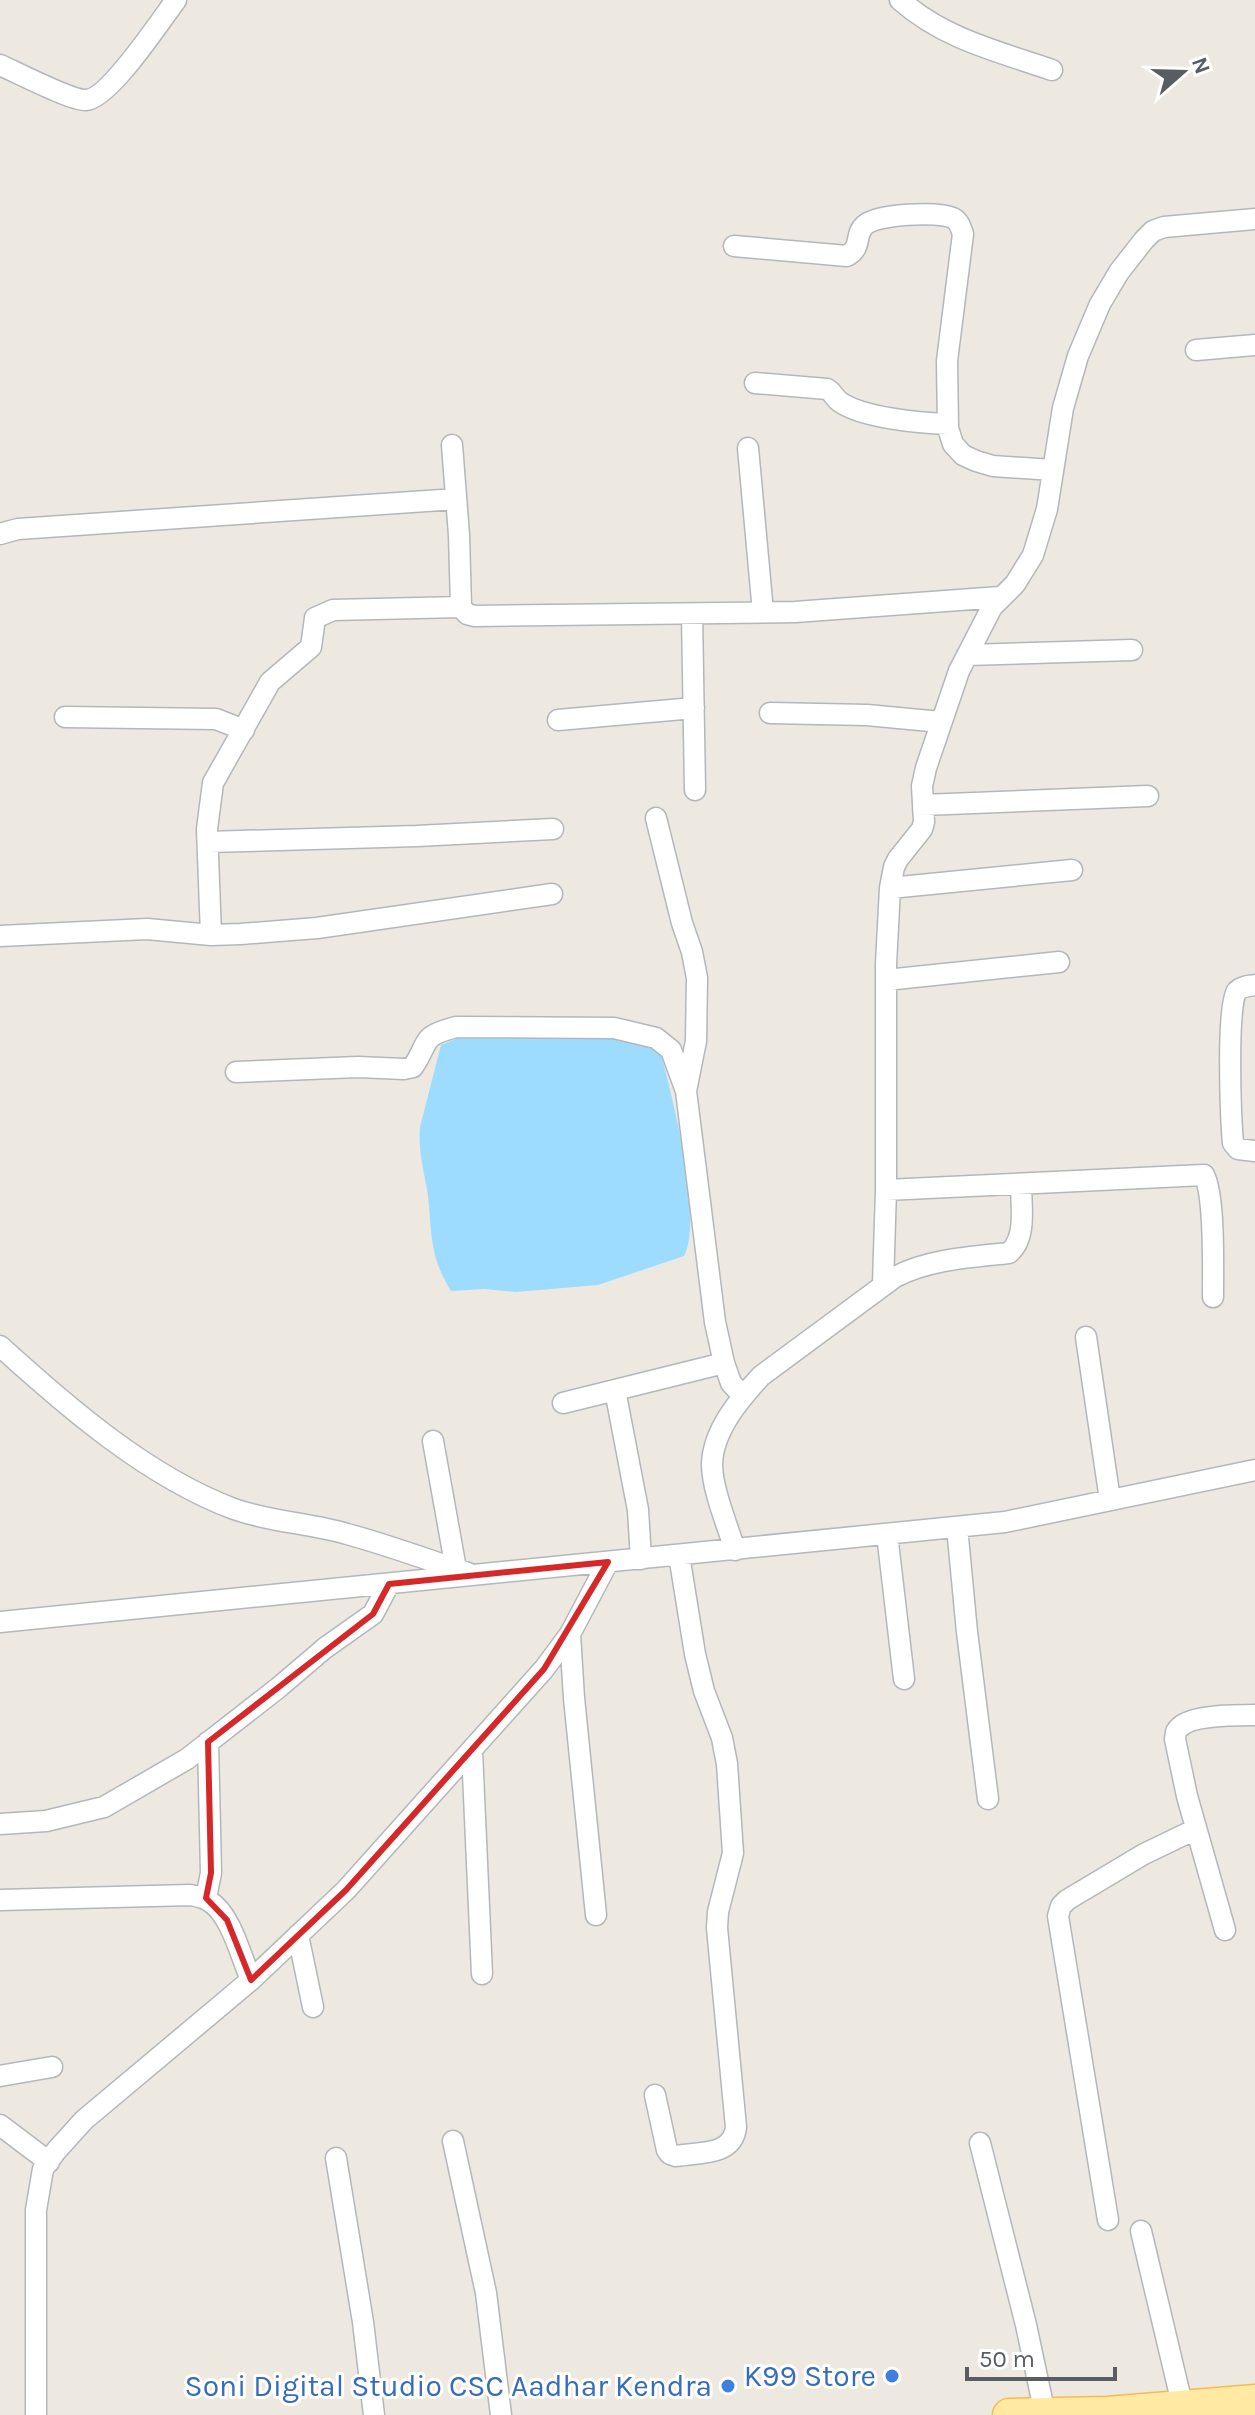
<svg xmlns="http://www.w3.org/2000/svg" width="1255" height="2415" font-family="Karla,sans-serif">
  <rect width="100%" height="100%" fill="#ede9e0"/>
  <path fill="#9edcff" d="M 496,1033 L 535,1038 L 576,1039 L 626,1035 L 659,1047 C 671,1090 704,1219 684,1256 L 598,1285 L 516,1292 L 485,1289 L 451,1291 C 427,1252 433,1230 427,1189 C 423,1168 418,1148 420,1127 L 441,1045 L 468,1034 Z"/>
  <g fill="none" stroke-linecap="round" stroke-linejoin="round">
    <g stroke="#b3b7bc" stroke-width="23">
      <path id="minor" d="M 900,0 C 944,39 997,51 1052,70
        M 0,65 C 16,72 72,101 86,100 C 109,99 161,20 176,0
        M 734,246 L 847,256 C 863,247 854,234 865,225 C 877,214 938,211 953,218 C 959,221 961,228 963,234 L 947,361 L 948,428 L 953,444 L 963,455 L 976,461 L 993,466 L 1053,470
        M 1196,350 L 1255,345
        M 755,383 L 827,389 C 833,392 834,398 840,402 C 863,418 920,423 948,424
        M 452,445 L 459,535 L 461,607 L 467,614 L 475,616 L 795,612 L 1000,597
        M 748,448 L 763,612
        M 0,534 L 18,529 L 456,499
        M 692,614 L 695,790
        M 967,655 L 1132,650
        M 770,713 L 867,715 L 941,722
        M 65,717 L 216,719 L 244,730
        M 558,720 L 694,708
        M 923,805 L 1148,796
        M 656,818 L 682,923 L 692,952 L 697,978 L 696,1041 L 686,1091
        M 208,842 L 417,836 L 553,829
        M 890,888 L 1072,870
        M 211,935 L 207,829 L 213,783 L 270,682 L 311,647 L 315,618 L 333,610 L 461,607
        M 0,936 L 147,929 L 211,935 L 241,934 L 317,928 L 552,894
        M 886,980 L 1059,962
        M 1255,985 C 1249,986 1242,986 1237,991 C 1226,1005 1231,1121 1233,1143 L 1238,1149 L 1255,1151
        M 236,1072 L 358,1067 L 404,1069 L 413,1067 C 431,1040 419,1037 456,1027 L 614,1028 L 656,1038 L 671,1050 L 686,1091 L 715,1322 L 724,1363 L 731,1383 L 743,1396
        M 886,1190 L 1204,1175 C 1215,1195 1213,1270 1213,1297
        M 883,1284 L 886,1190 L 886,964 L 890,888 L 894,867 L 898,859 L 922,829 L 924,822 L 922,786 L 926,768 L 959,671 L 992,607 L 1015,584 L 1033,555 L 1047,509 L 1063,408 L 1078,356 L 1100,304 L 1119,272 L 1144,240 L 1153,231 L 1164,227 L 1255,219
        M 1086,1337 L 1110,1500
        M 0,1346 C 67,1407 148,1477 234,1509 C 270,1522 310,1523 347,1534 C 388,1545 428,1560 468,1573
        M 615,1390 L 638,1510 L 641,1559
        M 563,1403 L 724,1363
        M 433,1441 L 456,1569
        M 957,1527 L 967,1632 L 988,1799
        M 887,1534 L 904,1679
        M 735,1550 C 727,1524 712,1489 712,1464 C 713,1430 740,1399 761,1376 L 895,1277 C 929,1259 972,1257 1009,1253 C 1027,1238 1021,1206 1021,1184
        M 0,1622 L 1005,1522 L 1255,1470
        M 570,1634 L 574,1698 L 596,1915
        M 472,1751 L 482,1974
        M 0,1824 L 46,1821 L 104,1807 L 187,1759 L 278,1688 L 325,1648 L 373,1614 L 389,1584
        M 206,1898 L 211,1873 L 208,1742
        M 0,1900 L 190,1895 C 196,1896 203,1897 209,1901 C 231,1914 241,1957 251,1980
        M 1225,1930 L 1187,1796 L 1175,1739 C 1176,1733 1175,1731 1180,1727 C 1192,1715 1238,1715 1255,1715
        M 298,1935 L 313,2007
        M 0,2076 L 52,2067
        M 655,2095 L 667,2150 L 670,2154 L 676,2156 C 700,2152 733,2156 736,2127 L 717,1928 L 718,1912 L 733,1853 L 727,1764 L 722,1738 L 704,1691 L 695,1654 L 679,1555
        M 0,2125 L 49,2162
        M 453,2141 L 486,2293 L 501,2415
        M 980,2143 L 1026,2325 L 1045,2414
        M 336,2158 L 363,2322 L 374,2415
        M 1108,2220 L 1058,1916 L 1061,1906 L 1067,1900 L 1144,1854 L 1196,1829
        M 1141,2231 L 1183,2408
        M 36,2415 L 36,2210 L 43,2169 L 56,2151 L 84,2120 L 251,1980 L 346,1890 L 544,1669 L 570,1634 L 608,1562"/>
    </g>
    <g stroke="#f5bb51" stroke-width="35">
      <path id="primary" d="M 1009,2415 L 1107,2413 L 1255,2401"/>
    </g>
    <use href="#minor" stroke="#fff" stroke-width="20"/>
    <use href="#primary" stroke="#ffe9a3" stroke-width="32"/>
  </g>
  <path fill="none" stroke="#d62828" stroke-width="6" stroke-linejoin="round" d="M 608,1562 L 544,1669 L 346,1890 L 251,1980 L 227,1920 L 206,1898 L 211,1873 L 208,1742 L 373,1614 L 389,1584 Z"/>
  <g fill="#3f7fe0" stroke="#fff" stroke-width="3">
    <circle cx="892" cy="2376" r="8"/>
    <circle cx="728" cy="2386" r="8"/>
  </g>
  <g text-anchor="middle" stroke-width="6" stroke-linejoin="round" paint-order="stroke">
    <g font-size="30" fill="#366cbe" stroke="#fff" text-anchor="end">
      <text x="876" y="2386">K99 Store</text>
      <text x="712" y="2396">Soni Digital Studio CSC Aadhar Kendra</text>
    </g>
  </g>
  <g transform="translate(1183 72) rotate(70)" stroke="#ffffff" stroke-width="6" paint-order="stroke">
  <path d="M0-6L14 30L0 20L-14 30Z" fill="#595d62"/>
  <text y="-12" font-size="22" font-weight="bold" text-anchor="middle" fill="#595d62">N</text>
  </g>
  <path d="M967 2367v12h148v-12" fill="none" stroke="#595d62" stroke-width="4"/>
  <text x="979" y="2367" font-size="24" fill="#595d62" stroke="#ffffff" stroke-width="6" paint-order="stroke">50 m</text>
</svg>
